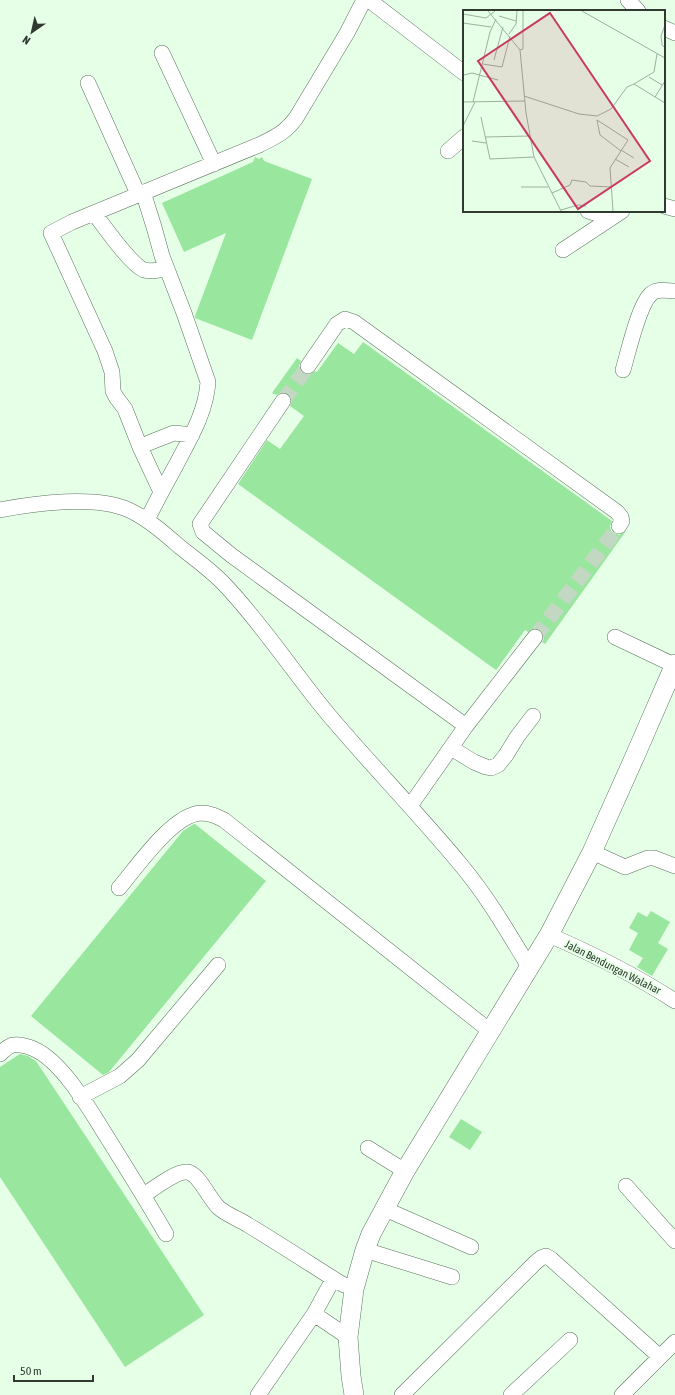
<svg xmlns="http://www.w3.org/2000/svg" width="675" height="1395" font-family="'Asap Condensed',sans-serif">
  <rect width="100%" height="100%" fill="#e6ffe7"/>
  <path fill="#99e69e" d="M 255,157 L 259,159 L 262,157 L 264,161 L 312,179 L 252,340 L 195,318 L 195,316 L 226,233 L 184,252 L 162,203 L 253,162 Z
    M 363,342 L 612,521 L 610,526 L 611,531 L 614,533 L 619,535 L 626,531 L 545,644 L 542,642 L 544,639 L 543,634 L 540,630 L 536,628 L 532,629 L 528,632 L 525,630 L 496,670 L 238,484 L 267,440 L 280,449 L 304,416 L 290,406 L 292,401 L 291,397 L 288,394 L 283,392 L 276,395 L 272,393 L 297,358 L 301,361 L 299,366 L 300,370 L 303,373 L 307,375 L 311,374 L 315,371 L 317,372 L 338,343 L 354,354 Z
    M 194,824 L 195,824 L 266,881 L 109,1072 L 103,1075 L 31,1016 L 183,831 Z
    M 651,911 L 670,922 L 658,943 L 668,949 L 652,976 L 637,967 L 643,958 L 629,950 L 638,933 L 629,928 L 638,912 L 647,917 Z
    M 20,1054 L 28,1056 L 36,1061 L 204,1315 L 125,1367 L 0,1177 L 0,1067 Z
    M 461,1119 L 482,1132 L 470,1150 L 449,1137 Z"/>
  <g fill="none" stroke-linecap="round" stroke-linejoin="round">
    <path stroke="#c2d8c2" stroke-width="15" stroke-dasharray="15 8" stroke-linecap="butt" d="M 283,401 L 308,366
      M 535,637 L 619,526"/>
    <g stroke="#5c725d" stroke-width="16">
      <path id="minor" d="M 369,0 L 464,73
        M 628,0 L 638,11
        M 664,28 L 675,33
        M 162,53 L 214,164
        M 88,83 L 138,194
        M 448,151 L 464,137
        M 143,192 L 154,227 L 162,256 L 184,313 L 208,382 C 206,413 189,440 175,467 C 165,485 156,502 147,520
        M 664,206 L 675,209
        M 588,211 L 594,213 L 599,211
        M 94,213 C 104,226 130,264 144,270 C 151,272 159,270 166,269
        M 563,250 L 622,211
        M 308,366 L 337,324 L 345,319 L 354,322 L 617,512 L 621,517 L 622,521 L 619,526
        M 623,370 C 628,353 639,304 651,294 C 657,288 667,291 675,291
        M 283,401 L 200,524 L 203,532 L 231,555 L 466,726
        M 140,447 L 151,442 L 174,433 L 192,435
        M 161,492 L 140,447 L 125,409 L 116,397 L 113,391 L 112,372 L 105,351 L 51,233 L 72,222 L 259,145 C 275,137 285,133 296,118 L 347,33 L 364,0
        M 0,510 C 35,503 96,495 129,510 C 148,519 164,533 180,547 C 195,559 212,571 225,585 C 263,625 293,672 328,714 C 371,765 418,813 461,865 C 487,896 508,932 529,967
        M 615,637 L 674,665
        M 451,748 L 474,762 L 486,767 L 491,768 L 498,765 L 506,755 L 517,737 L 533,716
        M 410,806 L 466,726 L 535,637
        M 592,852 L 625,867 L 648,858 L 654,858 L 675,866
        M 119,888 C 137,867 173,814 201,813 C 210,813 216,816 224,820 L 490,1031
        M 549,935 C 593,954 635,975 675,1001
        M 0,1054 C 3,1051 9,1046 13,1045 C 18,1044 28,1046 34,1049 C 63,1062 90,1110 107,1137 C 127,1169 147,1201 166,1234
        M 80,1097 L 120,1076 L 138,1060 L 218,965
        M 368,1148 L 405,1171
        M 626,1186 L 675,1241
        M 144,1195 C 153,1189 176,1171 187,1172 C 199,1173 209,1199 219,1208 C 227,1215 239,1219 248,1225 C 278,1243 307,1262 337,1281
        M 385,1209 L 471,1247
        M 365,1250 L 452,1277
        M 314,1314 L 348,1337
        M 258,1395 L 314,1314 L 331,1283 L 337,1281 L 344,1285
        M 402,1395 L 536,1262 L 541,1258 L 546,1256 L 551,1259 L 660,1357
        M 511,1395 L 570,1340
        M 622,1395 L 675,1342"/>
    </g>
    <g stroke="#5c725d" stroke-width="20">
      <path id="major" d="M 354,1395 L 351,1376 L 348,1337 L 354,1289 L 365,1250 L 371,1234 L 405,1171 L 549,935 L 592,852 L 635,756 L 675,664"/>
    </g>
    <use href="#minor" stroke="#fff" stroke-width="15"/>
    <use href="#major" stroke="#fff" stroke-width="19"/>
  </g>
  <g text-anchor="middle" stroke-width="4" stroke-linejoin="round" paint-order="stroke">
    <g font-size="11" fill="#303a30" stroke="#e6ffe7">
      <text transform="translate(613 967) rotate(27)" y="4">Jalan Bendungan Walahar</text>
    </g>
  </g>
  <g transform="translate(463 10)">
    <rect width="202" height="202" fill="#e6ffe7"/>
    <path fill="none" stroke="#9db09e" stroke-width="1" d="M 25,1 L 57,40 L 63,103 L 71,147 L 98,201M 119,1 L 202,48M 0,4 L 23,8 L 32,1M 36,6 L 53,11M 0,13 L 28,17M 202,15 L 198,26 L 199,35 L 202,38M 46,24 L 53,14 L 54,1M 57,40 L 60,39 L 60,1M 31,50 L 40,17M 20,54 L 39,57 L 47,26M 1,65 L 9,63 L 35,70M 186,67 L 199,75M 171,74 L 191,62 L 194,44M 61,86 L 116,104 L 134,106 L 148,99 L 164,77 L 171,74 L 202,93M 192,87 L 202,71M 0,92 L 62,91M 10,92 L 27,22 L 33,9M 18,107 L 27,149 L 71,147M 134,110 L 165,130 L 147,158 L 150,201M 134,110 L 137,125 L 158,141M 0,116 L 12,92M 22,127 L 67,126M 9,131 L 23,133M 158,140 L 171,148M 152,149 L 166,157M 58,177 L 85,177M 89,183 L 107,175 L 109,170 L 123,172 L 127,176 L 148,177M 98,200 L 115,195 L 123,196"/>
    <path fill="#c93a62" fill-opacity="0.15" stroke="#c93a62" stroke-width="2" d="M 87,3 L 187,151 L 115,199 L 15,51 Z"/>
    <rect width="202" height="202" fill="none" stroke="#303a30" stroke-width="2"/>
  </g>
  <g transform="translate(32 32) rotate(214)" stroke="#e6ffe7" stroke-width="3" paint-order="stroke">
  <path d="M0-3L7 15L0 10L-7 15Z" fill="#303a30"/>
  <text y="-6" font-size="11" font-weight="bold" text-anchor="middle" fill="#303a30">N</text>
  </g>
  <path d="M14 1375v6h79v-6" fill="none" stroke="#303a30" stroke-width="2"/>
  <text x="20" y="1375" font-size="12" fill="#303a30" stroke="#e6ffe7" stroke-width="3" paint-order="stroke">50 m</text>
</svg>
